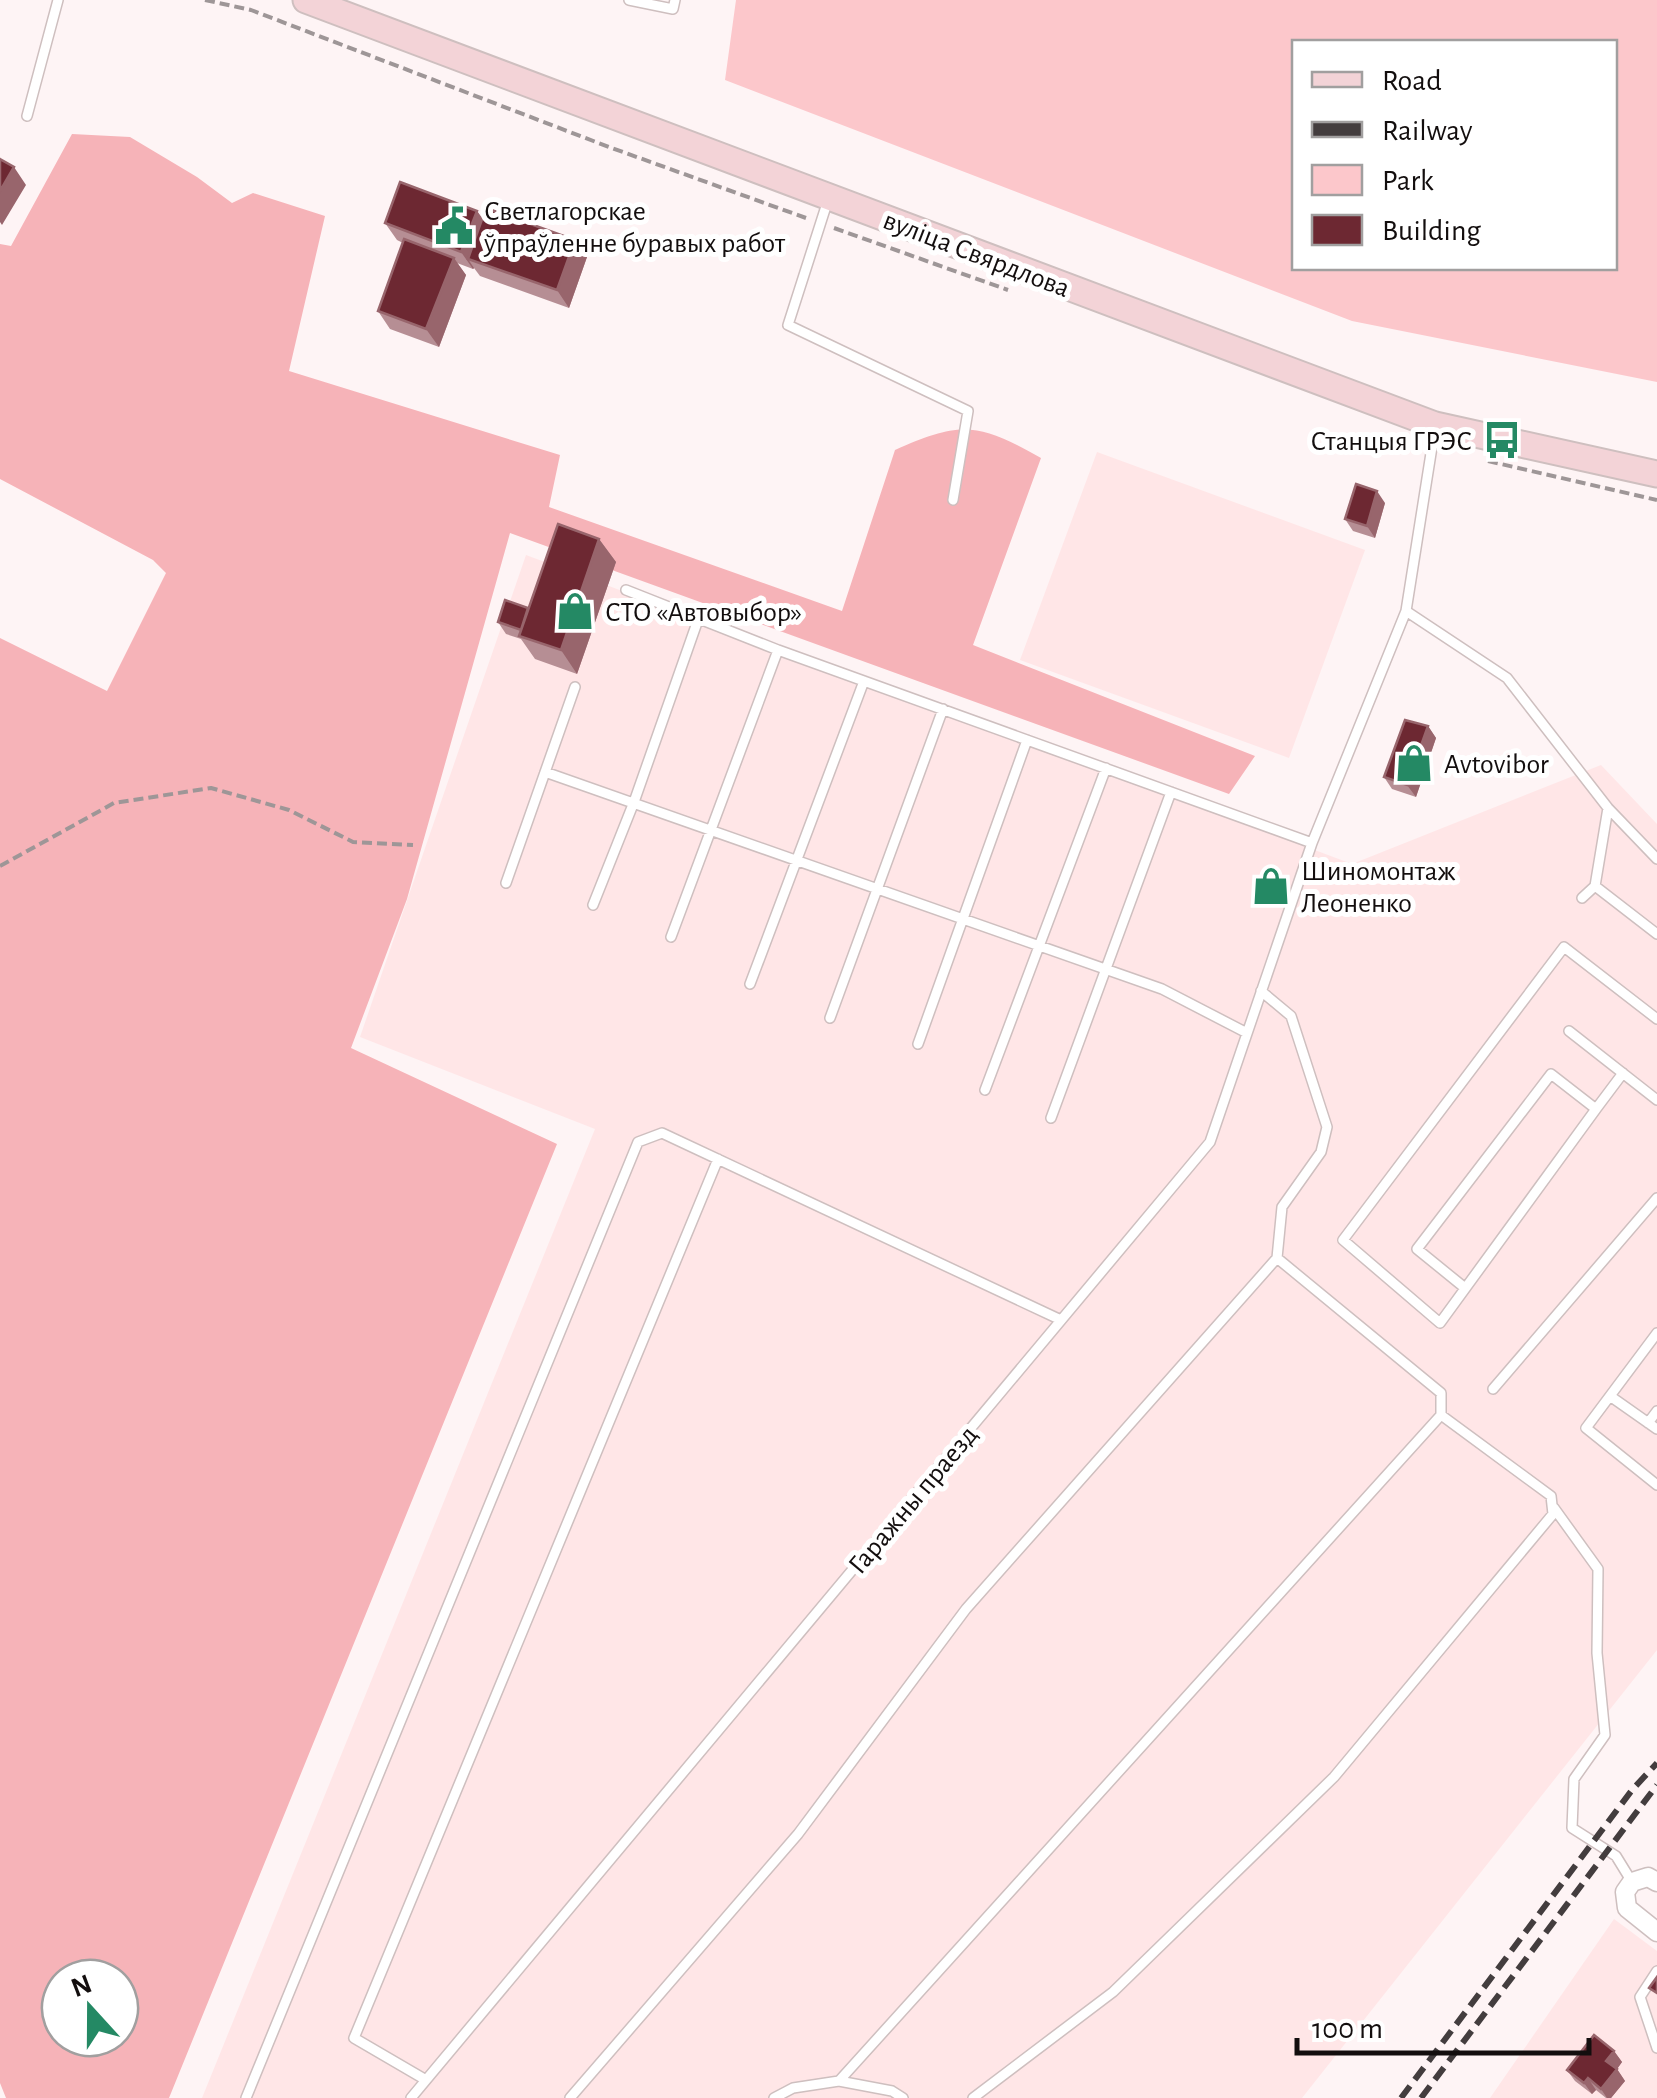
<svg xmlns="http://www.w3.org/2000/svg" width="1657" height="2098" font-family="'Alegreya Sans',sans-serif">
  <rect width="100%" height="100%" fill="#fef4f5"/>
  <path fill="#ffe6e7" d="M 1097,452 L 1365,550 L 1289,758 L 1020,660 Z
    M 526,555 L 1352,864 L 1601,765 L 1657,824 L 1657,1650 L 1302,2098 L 202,2098 L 595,1129 L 360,1037 Z
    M 1614,1919 L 1657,1951 L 1657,2098 L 1490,2098 Z"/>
  <path fill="#fcc7cb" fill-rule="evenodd" d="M 736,0 L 1657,0 L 1657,382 L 1352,321 L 725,80 ZM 1614,42 L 1614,268 L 1294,268 L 1294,42 Z"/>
  <path fill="#f6b3b8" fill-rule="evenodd" d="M 72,134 L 130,137 L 197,177 L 232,203 L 253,193 L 325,216 L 289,371 L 560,455 L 549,507 L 842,611 L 895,450 C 960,421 978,422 1041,458 L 973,645 L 1255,756 L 1229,794 L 510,533 L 407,899 L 351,1048 L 557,1144 L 169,2098 L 6,2098 L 0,2083 L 0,638 L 107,691 L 166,573 L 153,560 L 0,479 L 0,244 L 11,246 ZM 60,1978 L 120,1978 L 120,2038 L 60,2038 Z"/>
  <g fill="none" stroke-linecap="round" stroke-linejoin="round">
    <g stroke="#cebfbf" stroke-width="12">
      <path id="lane" d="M 629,0 L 673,9 L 675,0
        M 27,116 L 58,0
        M 828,200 L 788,325 L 968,411 L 953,500
        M 626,590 L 778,650 L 1312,843
        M 1406,611 L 1507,678 L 1608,808 L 1657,859
        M 545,772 L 1162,989 L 1247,1033
        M 506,883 L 575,687
        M 1595,886 L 1657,934
        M 1582,898 L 1595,886 L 1608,808
        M 593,905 L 634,802 L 699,617
        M 671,937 L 778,650
        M 750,984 L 864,681
        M 830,1018 L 943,709
        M 1569,1031 L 1657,1100
        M 918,1044 L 1027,740
        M 985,1090 L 1106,768
        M 1596,1109 L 1623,1073
        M 1051,1118 L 1171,792
        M 1465,1288 L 1417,1249 L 1551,1074 L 1596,1109 L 1440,1323 L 1343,1240 L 1564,947 L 1657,1019
        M 1657,1333 L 1586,1428 L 1657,1485
        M 1493,1389 L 1657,1198
        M 1610,1396 L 1657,1429
        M 1648,1423 L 1657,1411
        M 1554,1508 L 1598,1569 L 1597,1653 L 1605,1735 L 1574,1779 L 1572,1828 L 1616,1856 L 1632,1882
        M 1657,1971 L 1640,1997 L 1657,2048
        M 426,2080 L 354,2038 L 718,1159
        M 839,2081 L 892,2091 L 903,2098
        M 246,2098 L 638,1142 L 662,1133 L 1061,1320
        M 411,2098 L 1210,1142 L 1312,843 L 1406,611 L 1435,428
        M 570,2098 L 798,1834 L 966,1609 L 1277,1258 L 1282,1207 L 1321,1152 L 1327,1127 L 1291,1016 L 1261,991
        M 774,2098 L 793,2088 L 839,2081 L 1441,1415 L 1441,1393 L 1277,1258
        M 973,2098 L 1113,1992 L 1334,1777 L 1553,1514 L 1551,1496 L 1441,1415"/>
    </g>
    <g stroke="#cebfbf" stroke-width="21">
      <path id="street" d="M 1657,1882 L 1648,1877 L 1632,1882 L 1625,1892 L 1627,1908 L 1657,1932"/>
    </g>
    <g stroke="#cebfbf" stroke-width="29">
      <path id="secondary" d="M 306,0 L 1435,425 L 1657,474"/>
    </g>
    <path stroke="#9e9697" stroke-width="4" stroke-dasharray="10 5" stroke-linecap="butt" d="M 205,0 L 251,10 L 609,147 L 806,218
      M 834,228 L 1008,290
      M 1488,461 L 1657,500
      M 0,866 L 114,803 L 211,788 L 289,810 L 353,842 L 413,845"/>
    <use href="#lane" stroke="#fff" stroke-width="9"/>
    <use href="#street" stroke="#fff" stroke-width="18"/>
    <use href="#secondary" stroke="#f3d3d7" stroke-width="25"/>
    <path stroke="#433d3e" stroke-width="6" stroke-dasharray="15 8" stroke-linecap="butt" d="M 1401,2098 L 1632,1790 L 1657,1763
      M 1421,2098 L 1657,1785"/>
  </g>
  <path fill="#b68e94" d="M 477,211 L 482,218 L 587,257 L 569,308 L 480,276 L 474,268 L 473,269 L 457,263 L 466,275 L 439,347 L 390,329 L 378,311 L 403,243 L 397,240 L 385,223 Z
    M 1385,503 L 1375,538 L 1353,531 L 1345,519 Z
    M 599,539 L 616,562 L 577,674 L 535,659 L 521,639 L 506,634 L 498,622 L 528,608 Z
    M 1428,726 L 1436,738 L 1416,797 L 1392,789 L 1384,777 Z
    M 1614,2051 L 1622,2062 L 1617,2069 L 1625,2081 L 1611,2098 L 1606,2098 L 1596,2090 L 1592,2094 L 1575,2081 L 1567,2070 Z"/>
  <path fill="#98656c" d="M 14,167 L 26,185 L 2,225 L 0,222 L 0,191 Z
    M 477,211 L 489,228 L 468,259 L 474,268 L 473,269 L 461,252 Z
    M 575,240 L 587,257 L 569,308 L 557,290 Z
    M 454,258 L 466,275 L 439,347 L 426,329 Z
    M 1377,491 L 1385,503 L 1375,538 L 1367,526 Z
    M 599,539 L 616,562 L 577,674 L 561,650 Z
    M 1428,726 L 1436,738 L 1416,797 L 1407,785 Z
    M 1614,2051 L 1622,2062 L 1617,2069 L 1625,2081 L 1611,2098 L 1607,2098 L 1601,2089 L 1606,2061 Z
    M 1588,2078 L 1596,2090 L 1592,2094 L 1584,2083 Z"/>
  <path fill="#6d2832" stroke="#98656c" stroke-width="2.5" d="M 0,159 L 14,167 L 0,191 Z
    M 400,182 L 477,211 L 461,252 L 385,223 Z
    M 486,208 L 575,240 L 557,290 L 468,259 Z
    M 404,239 L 454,258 L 426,329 L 378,311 Z
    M 1356,484 L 1377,491 L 1367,526 L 1345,519 Z
    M 558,524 L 599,539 L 561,650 L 519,636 Z
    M 505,600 L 528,608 L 521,630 L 498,622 Z
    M 1405,720 L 1428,726 L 1407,785 L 1384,777 Z
    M 1657,1977 L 1657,1993 L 1649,1988 Z
    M 1594,2035 L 1614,2051 L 1606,2061 L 1617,2069 L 1601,2089 L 1588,2078 L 1584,2083 L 1567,2070 Z"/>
  <defs>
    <g id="civic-bare" transform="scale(3)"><path d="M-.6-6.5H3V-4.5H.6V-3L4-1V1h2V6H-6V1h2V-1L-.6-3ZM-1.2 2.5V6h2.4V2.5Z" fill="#248964" stroke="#fff" stroke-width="2.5" paint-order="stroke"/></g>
    <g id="bus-bare" transform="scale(3)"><path d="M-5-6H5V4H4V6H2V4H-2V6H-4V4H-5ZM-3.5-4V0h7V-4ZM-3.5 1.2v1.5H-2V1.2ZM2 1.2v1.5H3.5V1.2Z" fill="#248964" stroke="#fff" stroke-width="2.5" paint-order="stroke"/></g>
    <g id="shop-bare" transform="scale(3)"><path d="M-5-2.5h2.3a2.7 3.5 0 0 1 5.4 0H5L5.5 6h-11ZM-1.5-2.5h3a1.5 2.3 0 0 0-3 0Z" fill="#248964" stroke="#fff" stroke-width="2.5" paint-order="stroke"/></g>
  </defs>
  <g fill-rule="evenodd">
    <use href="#civic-bare" x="454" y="226"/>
    <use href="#bus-bare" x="1502" y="440"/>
    <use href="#shop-bare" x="575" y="611"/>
    <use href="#shop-bare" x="1414" y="763"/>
    <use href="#shop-bare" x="1271" y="886"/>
  </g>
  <g text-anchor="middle" stroke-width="10" stroke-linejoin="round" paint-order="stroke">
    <g font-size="28" fill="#130e0e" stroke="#fff" text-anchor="start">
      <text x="484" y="220">Светлагорскае<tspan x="484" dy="32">ўпраўленне буравых работ</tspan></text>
      <text x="1472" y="450" text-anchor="end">Станцыя ГРЭС</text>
      <text x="605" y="621">СТО «Автовыбор»</text>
      <text x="1444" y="773">Avtovibor</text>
      <text x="1301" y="880">Шиномонтаж<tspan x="1301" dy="32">Леоненко</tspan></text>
    </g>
    <g font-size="28" fill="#130e0e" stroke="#fff">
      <text transform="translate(977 253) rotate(21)" y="10">вуліца Свярдлова</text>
      <text transform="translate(912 1499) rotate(-50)" y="10">Гаражны праезд</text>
    </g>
  </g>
  <rect x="1292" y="40" width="325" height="230" fill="#ffffff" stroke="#a19f9f" stroke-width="2.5"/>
  <rect x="1312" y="72" width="50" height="15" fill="#f3d3d7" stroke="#a19f9f" stroke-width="2.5"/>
  <text x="1382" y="90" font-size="30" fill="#130e0e">Road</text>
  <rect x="1312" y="122" width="50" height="15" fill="#433d3e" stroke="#a19f9f" stroke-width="2.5"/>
  <text x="1382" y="140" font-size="30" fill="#130e0e">Railway</text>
  <rect x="1312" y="165" width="50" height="30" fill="#fcc7cb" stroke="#a19f9f" stroke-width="2.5"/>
  <text x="1382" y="190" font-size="30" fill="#130e0e">Park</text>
  <rect x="1312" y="215" width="50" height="30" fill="#6d2832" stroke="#a19f9f" stroke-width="2.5"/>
  <text x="1382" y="240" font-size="30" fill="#130e0e">Building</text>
  <g transform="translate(90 2008) rotate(339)"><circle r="48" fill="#ffffff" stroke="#a19f9f" stroke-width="2.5"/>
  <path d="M0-8L18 38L0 25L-18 38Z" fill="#248964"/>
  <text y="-15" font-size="28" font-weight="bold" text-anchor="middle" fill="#130e0e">N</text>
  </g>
  <path d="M1297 2038v15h292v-15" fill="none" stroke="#130e0e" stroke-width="5"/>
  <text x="1312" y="2038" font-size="30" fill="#130e0e" stroke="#ffffff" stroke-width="8" paint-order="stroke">100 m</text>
</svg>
